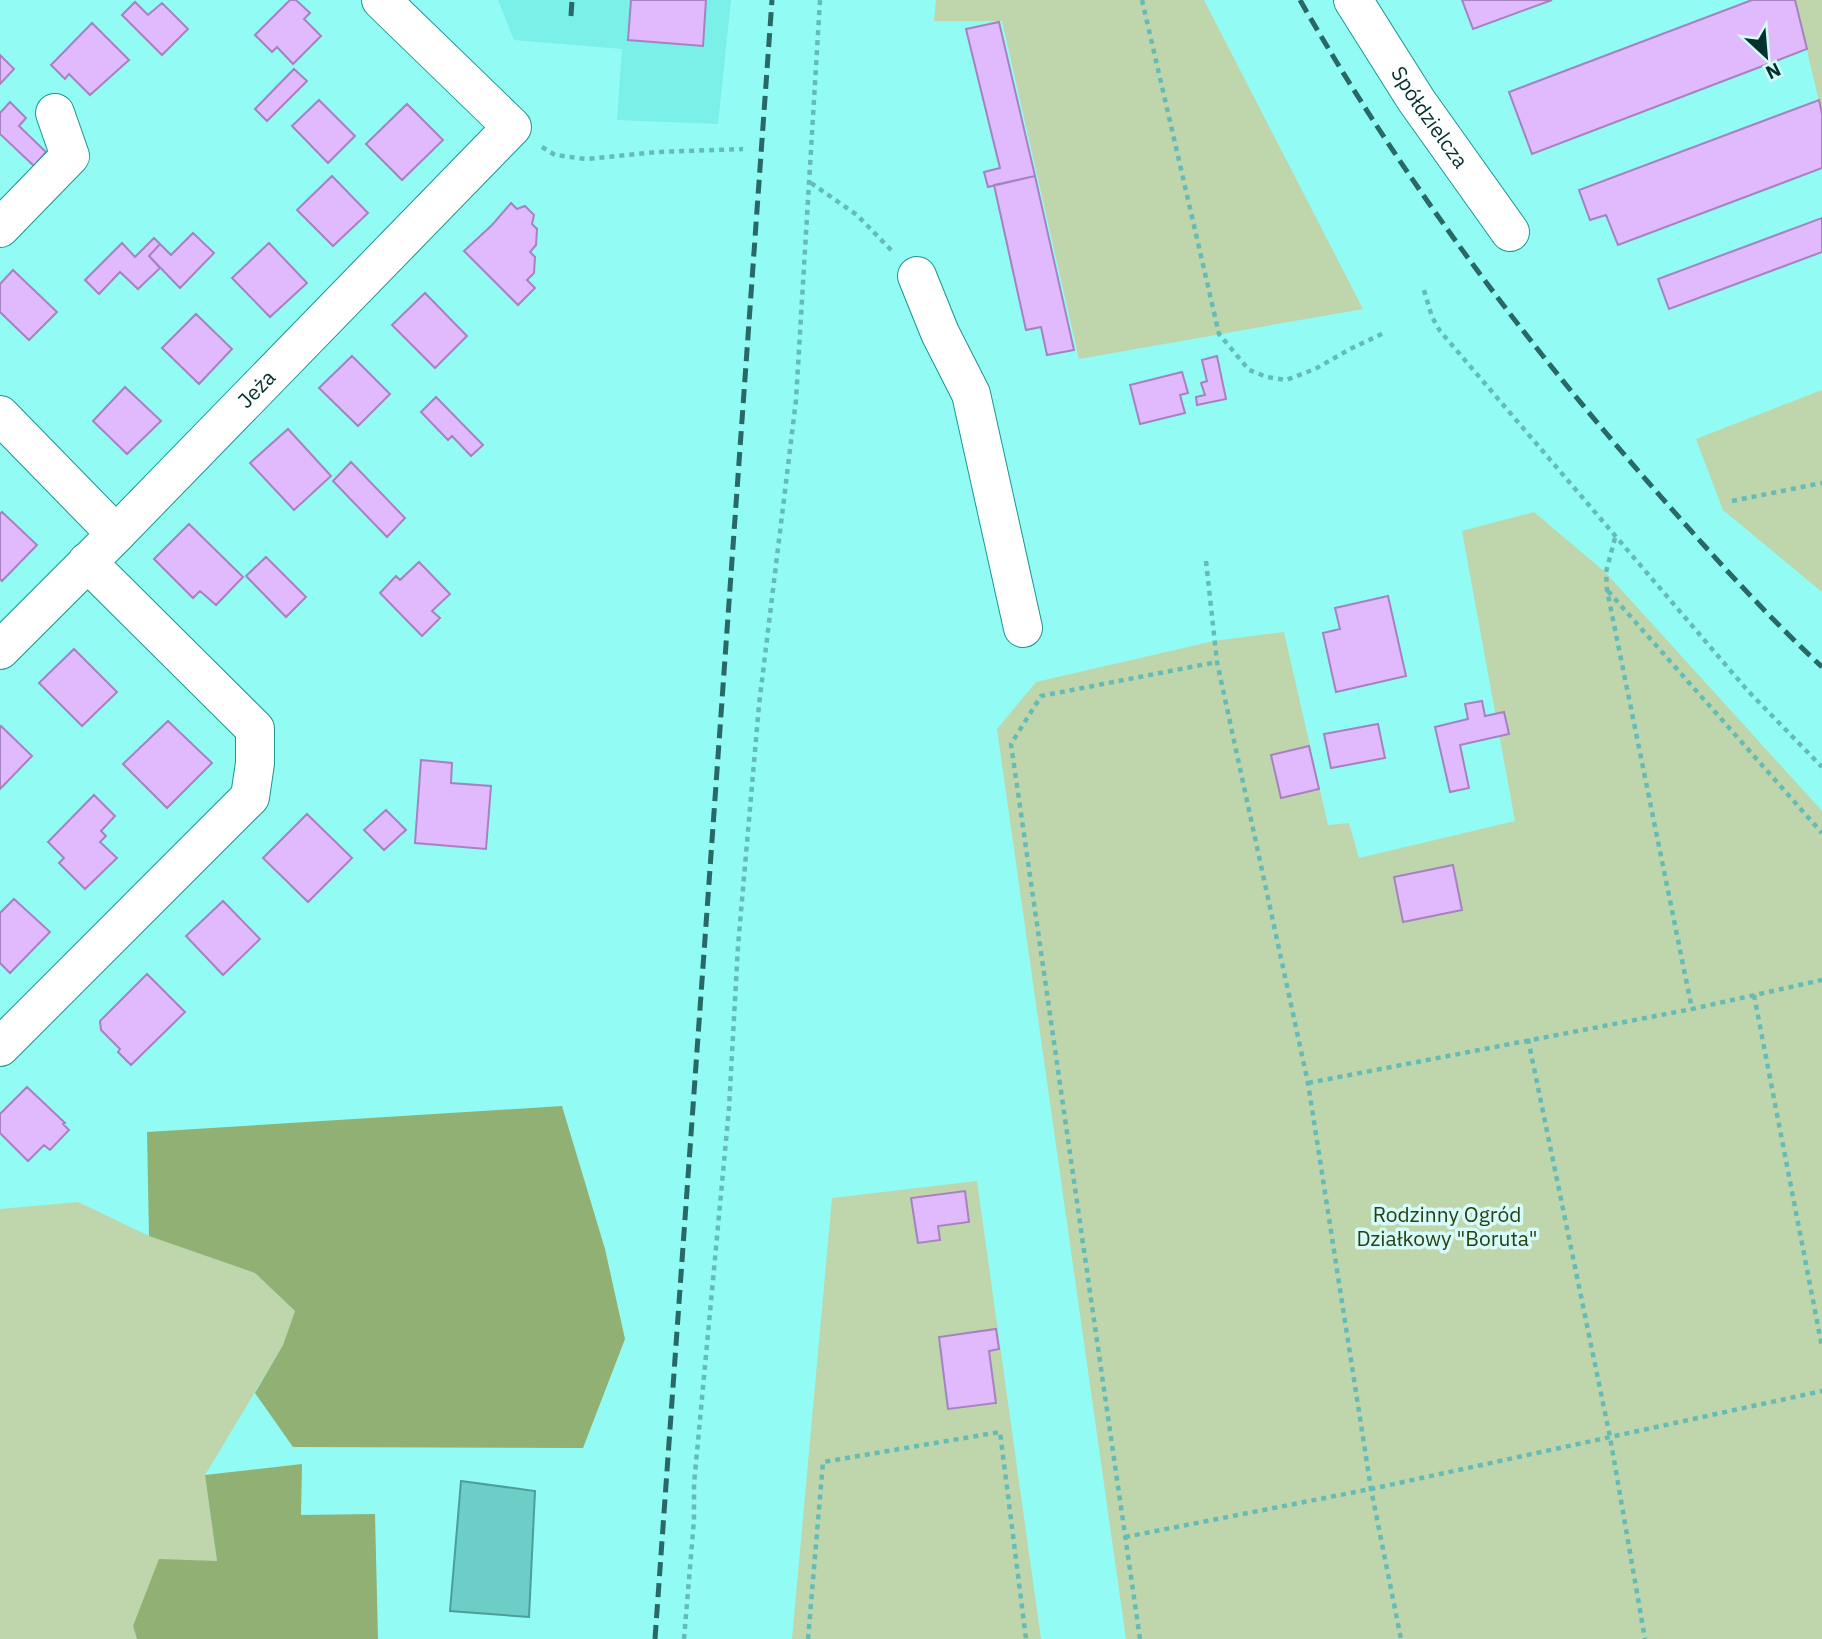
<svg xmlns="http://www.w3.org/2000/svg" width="1822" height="1639" font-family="'IBM Plex Sans',sans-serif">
  <rect width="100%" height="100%" fill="#92fbf4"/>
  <path fill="#7af0e9" d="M 498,0 L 731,0 L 718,124 L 617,120 L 622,49 L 514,40 Z"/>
  <path fill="#bfd5ab" d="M 936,0 L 1204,0 L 1363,309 L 1079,359 L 1002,21 L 934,21 Z
    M 1795,0 L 1822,0 L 1822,114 Z
    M 1822,390 L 1822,592 L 1723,510 L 1696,439 Z
    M 1534,512 L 1606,573 L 1822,811 L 1822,1639 L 1126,1639 L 997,729 L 1036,682 L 1214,641 L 1284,632 L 1328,825 L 1349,823 L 1359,858 L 1515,821 L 1462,531 Z
    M 977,1181 L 1041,1639 L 792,1639 L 832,1198 Z
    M 78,1202 L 149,1236 L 255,1273 L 295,1311 L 283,1345 L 205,1475 L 217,1562 L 133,1626 L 137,1639 L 0,1639 L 0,1209 Z"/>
  <path fill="#91b073" d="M 562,1106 L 605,1249 L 625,1339 L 583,1448 L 293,1447 L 255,1393 L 283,1345 L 295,1311 L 255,1273 L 149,1236 L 147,1132 Z
    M 302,1464 L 301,1515 L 375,1514 L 378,1639 L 137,1639 L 133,1626 L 159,1559 L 217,1561 L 205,1475 Z"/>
  <path fill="#6dcdc7" stroke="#4c9e99" stroke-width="2" d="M 461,1481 L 535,1491 L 529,1617 L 450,1611 Z"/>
  <path fill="#e0bafc" stroke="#a682c0" stroke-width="2" d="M 290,0 L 296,0 L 310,13 L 304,19 L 321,36 L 293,64 L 277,47 L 272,52 L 255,35 Z
    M 631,0 L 706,0 L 703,46 L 628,40 Z
    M 1462,0 L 1552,0 L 1473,29 Z
    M 1752,0 L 1795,0 L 1807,49 L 1532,154 L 1509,92 Z
    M 135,2 L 148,15 L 162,3 L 188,29 L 162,55 L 122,15 Z
    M 999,22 L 1035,176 L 988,187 L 984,172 L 1000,168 L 966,29 Z
    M 92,23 L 129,60 L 90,95 L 69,74 L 65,79 L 51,65 Z
    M 0,55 L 14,69 L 0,84 Z
    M 294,69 L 307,81 L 267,121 L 255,109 Z
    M 319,100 L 355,136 L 328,163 L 292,126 Z
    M 1819,100 L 1822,114 L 1822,168 L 1618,245 L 1606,215 L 1590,220 L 1579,190 Z
    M 10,102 L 26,118 L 19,126 L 46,152 L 34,166 L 0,134 L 0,113 Z
    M 407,104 L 443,140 L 402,180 L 366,144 Z
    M 332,176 L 368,213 L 333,246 L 297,210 Z
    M 1035,176 L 1074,350 L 1047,355 L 1041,327 L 1026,330 L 994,185 Z
    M 511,203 L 517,209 L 525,206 L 534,215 L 532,224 L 537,229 L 536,245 L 530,252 L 535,257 L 534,273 L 527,280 L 535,288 L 518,305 L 464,251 L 492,225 Z
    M 1822,218 L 1822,252 L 1669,309 L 1658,279 Z
    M 193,233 L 214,253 L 180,288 L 149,256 L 160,244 L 171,255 Z
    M 154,238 L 160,244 L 149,256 L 160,268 L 138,289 L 120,272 L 99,294 L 85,280 L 122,243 L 135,257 Z
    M 269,243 L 307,283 L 270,317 L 232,278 Z
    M 13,270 L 57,312 L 29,340 L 0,312 L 0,284 Z
    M 425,293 L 467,336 L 435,368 L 392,325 Z
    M 196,314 L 232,349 L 199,384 L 162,348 Z
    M 352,356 L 390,394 L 358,426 L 319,388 Z
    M 1217,356 L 1226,399 L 1197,405 L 1196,397 L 1205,395 L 1201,383 L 1207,381 L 1202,360 Z
    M 1182,372 L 1188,393 L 1180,395 L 1185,413 L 1140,424 L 1130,385 Z
    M 125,387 L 161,421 L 127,454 L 93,421 Z
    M 436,397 L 483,445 L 471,456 L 452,436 L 448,440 L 421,412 Z
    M 288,429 L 331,476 L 294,510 L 250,463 Z
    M 351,462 L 405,518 L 387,537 L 333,481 Z
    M 2,512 L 37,545 L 2,581 L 0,579 L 0,514 Z
    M 189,524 L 243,577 L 216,605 L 200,591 L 193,598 L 154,559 Z
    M 266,557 L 306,597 L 286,617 L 246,576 Z
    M 419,562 L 450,594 L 432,611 L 440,618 L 422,636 L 380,593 L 396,576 L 400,580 Z
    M 1388,596 L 1406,676 L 1336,692 L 1323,633 L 1340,629 L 1335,608 Z
    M 74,649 L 117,692 L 82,726 L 39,683 Z
    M 1482,701 L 1485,716 L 1504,712 L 1509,734 L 1460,745 L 1469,788 L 1450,792 L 1435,727 L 1468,719 L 1465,704 Z
    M 168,721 L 212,763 L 167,808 L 123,764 Z
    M 1378,724 L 1385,758 L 1331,768 L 1324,734 Z
    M 1,726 L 32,756 L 0,789 L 0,727 Z
    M 1309,746 L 1319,789 L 1281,798 L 1271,755 Z
    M 421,760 L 452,763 L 451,783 L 491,786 L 486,849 L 415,843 Z
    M 94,795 L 115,816 L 101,831 L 106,836 L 100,842 L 117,858 L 85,889 L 59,863 L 64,858 L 48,842 Z
    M 386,810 L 406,830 L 384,850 L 364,830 Z
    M 307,814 L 352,858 L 308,902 L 263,858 Z
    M 1453,865 L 1462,910 L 1403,922 L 1394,877 Z
    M 14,899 L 50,932 L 10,973 L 0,963 L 0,913 Z
    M 223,901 L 260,939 L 223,975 L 186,936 Z
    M 147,974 L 185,1012 L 131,1065 L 118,1052 L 120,1049 L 101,1030 L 100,1021 Z
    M 27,1087 L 65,1123 L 63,1124 L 69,1130 L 50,1150 L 44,1145 L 28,1161 L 0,1133 L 0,1114 Z
    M 965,1191 L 969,1222 L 938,1226 L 940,1240 L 918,1243 L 911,1198 Z
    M 996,1329 L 999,1349 L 989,1351 L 996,1403 L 948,1409 L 939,1337 Z"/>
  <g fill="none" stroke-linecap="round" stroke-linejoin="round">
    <g stroke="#1d9590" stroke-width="40">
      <g id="minor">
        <path id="s1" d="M 1353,0 L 1416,100 L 1510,232"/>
        <path d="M 0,228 L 70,156 L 55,113"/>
        <path d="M 917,276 L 940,333 L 971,394 L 1023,628"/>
        <path d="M 0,415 L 116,534"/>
        <path id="s2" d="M 0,650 L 116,534 L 512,127 L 381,0"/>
        <path d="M 0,1047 L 250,797 L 255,763 L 255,729 L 87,562"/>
      </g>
    </g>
    <path stroke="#65bcb7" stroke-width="4.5" stroke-dasharray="5 5" stroke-linecap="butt" d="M 1142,0 L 1219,334 L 1249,370 L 1267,377 L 1286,380 L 1315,369 L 1352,348 L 1386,332
      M 542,147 L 555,155 L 586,159 L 658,152 L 743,149
      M 811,183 L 857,215 L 892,251
      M 1424,290 L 1432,317 L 1440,331 L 1748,691 L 1822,767
      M 1732,501 L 1822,483
      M 1615,538 L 1606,572 L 1607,590 L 1692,1009
      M 1206,561 L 1217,662 L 1308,1083 L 1371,1489 L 1401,1639
      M 1608,591 L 1822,833
      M 1754,995 L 1822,1347
      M 1528,1039 L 1610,1437 L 1645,1639
      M 1308,1083 L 1692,1009 L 1822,980
      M 1125,1537 L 1371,1489 L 1822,1391
      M 684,1639 L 694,1520 L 694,1484 L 729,1108 L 738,946 L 759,705 L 796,400 L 820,0
      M 808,1639 L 823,1462 L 1000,1432 L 1026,1639
      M 1140,1639 L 1011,744 L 1041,696 L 1217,662"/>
    <use href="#minor" stroke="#fff" stroke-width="38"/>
    <path stroke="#286966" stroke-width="5" stroke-dasharray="14 7" stroke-linecap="butt" d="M 1300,0 C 1398,172 1518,333 1648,482 C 1703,545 1760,609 1822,667
      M 571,16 L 572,0
      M 655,1639 L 772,0"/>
  </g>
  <g text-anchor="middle" stroke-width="7" stroke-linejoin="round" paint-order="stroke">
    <g font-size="21" fill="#00312f" stroke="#d5fcf8">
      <text dy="7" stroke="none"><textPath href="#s1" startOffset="140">Spółdzielcza</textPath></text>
      <text dy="7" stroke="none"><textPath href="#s2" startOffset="366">Jeża</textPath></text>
    </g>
    <g font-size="21" fill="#2a3f12" stroke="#d5fcf8">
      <text x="1447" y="1222">Rodzinny Ogród<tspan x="1447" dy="24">Działkowy "Boruta"</tspan></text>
    </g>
  </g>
  <g transform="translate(1766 56) rotate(154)" stroke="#d5fcf8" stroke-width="5" paint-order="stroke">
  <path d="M0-5L12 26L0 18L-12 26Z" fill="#00312f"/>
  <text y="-10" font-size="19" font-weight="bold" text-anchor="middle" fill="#00312f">N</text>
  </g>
</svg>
